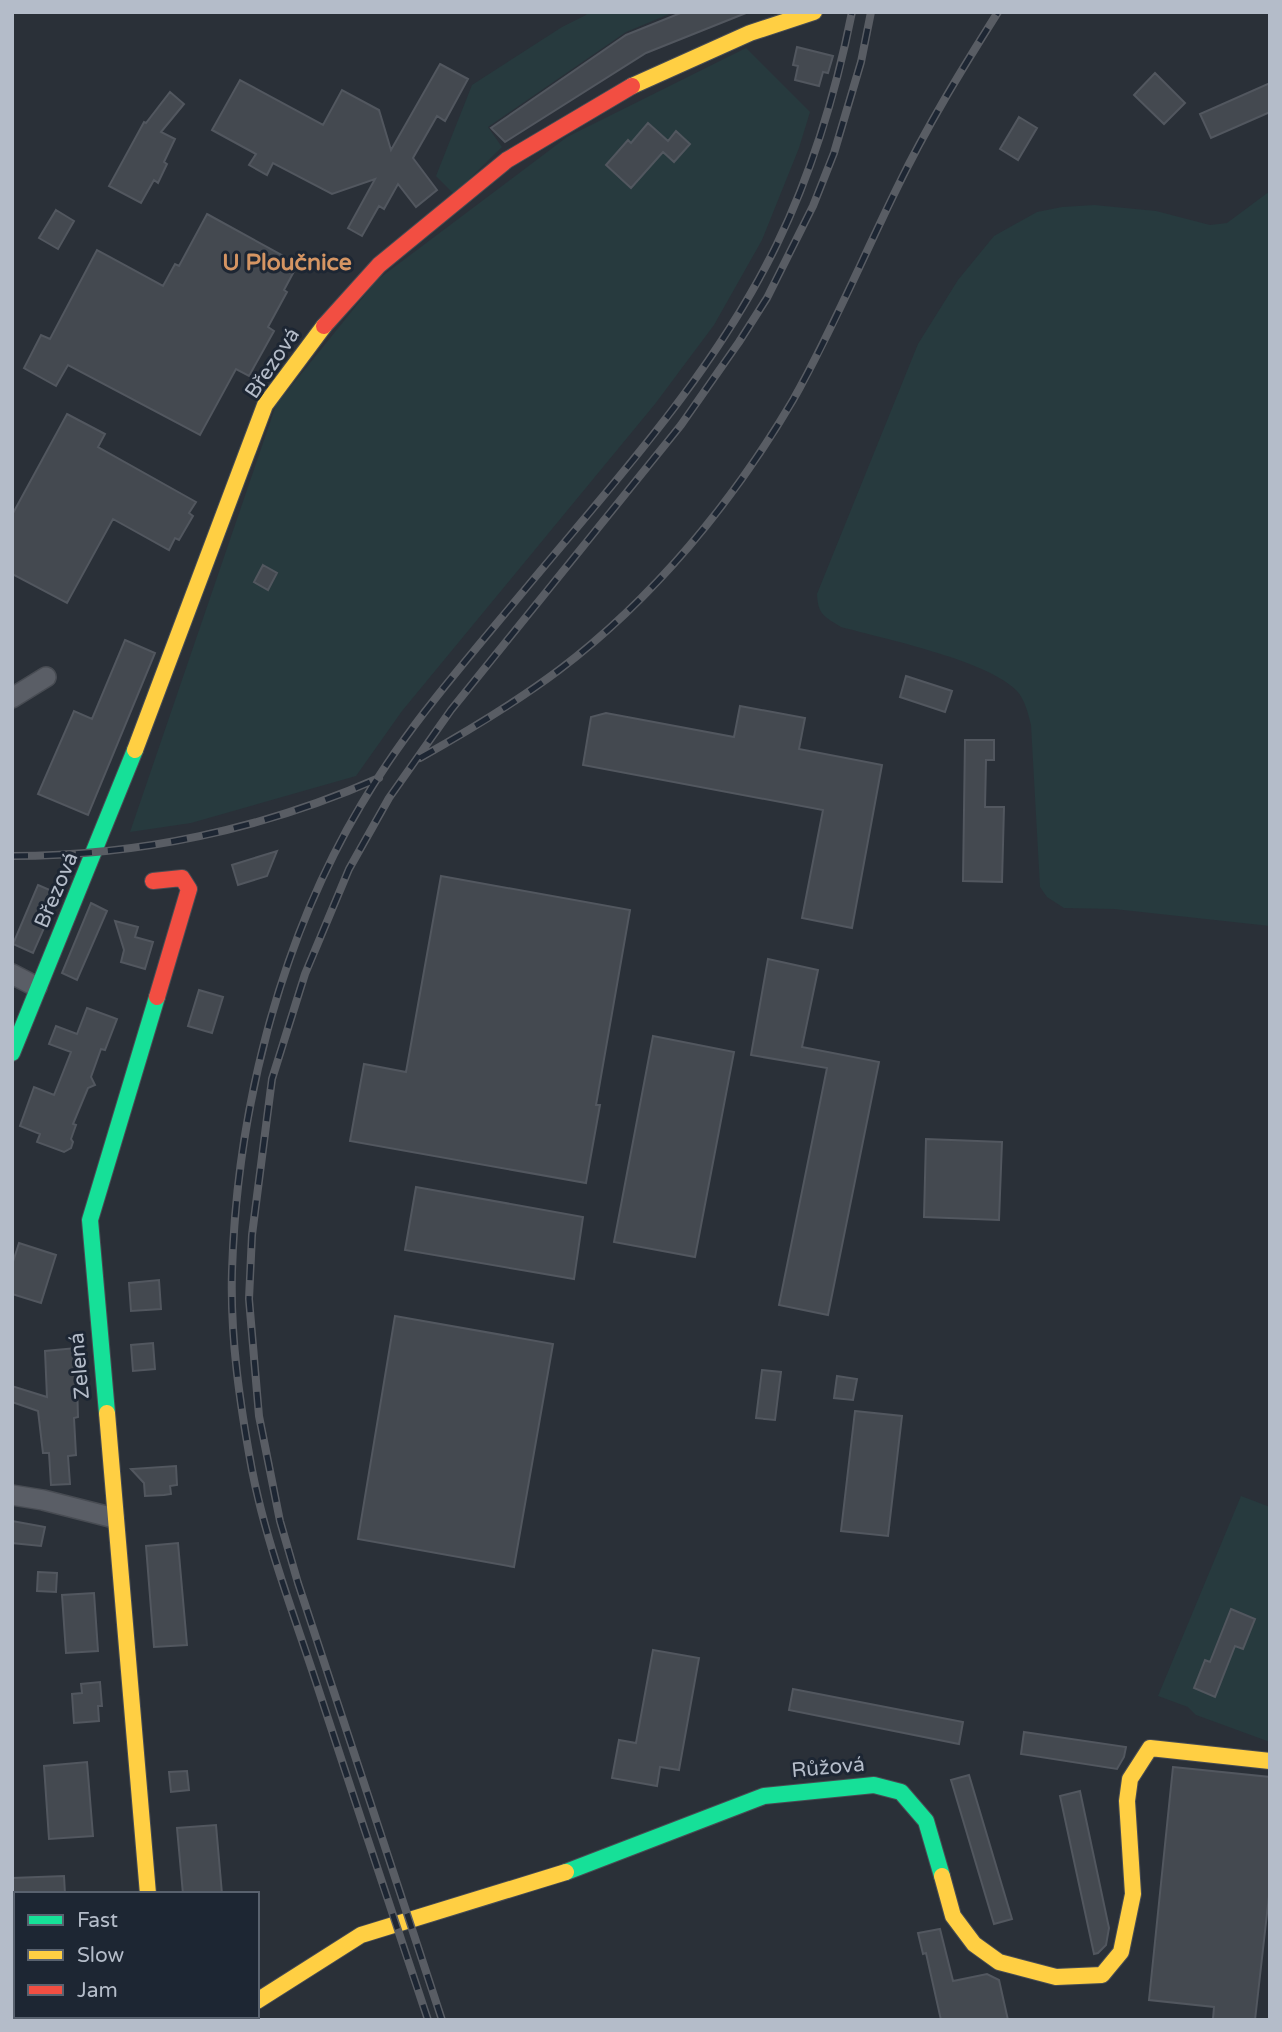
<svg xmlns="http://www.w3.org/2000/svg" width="1282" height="2032" font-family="'Varela Round',sans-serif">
  <rect width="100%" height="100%" fill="#2a3038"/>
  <path fill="#273a3e" d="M 588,12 L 674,12 L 626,32 L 488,127 L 502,147 L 454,194 L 436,176 L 472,85 L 562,27 L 586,15 Z
    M 746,48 L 810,112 L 799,148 L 762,240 L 714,325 L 655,404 L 402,711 L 356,776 L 191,823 L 130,832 L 276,405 L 377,280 L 567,137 Z
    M 1270,191 L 1270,926 L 1114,909 L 1064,908 L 1047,897 L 1040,887 L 1031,725 C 1028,713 1025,700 1017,691 C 987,660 885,639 841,627 C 824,616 818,615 817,594 L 918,344 L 958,280 L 994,236 L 1037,212 L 1062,207 L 1094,205 L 1156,211 L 1210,225 L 1227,223 Z
    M 1241,1496 L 1270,1507 L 1270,1742 L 1196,1715 L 1188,1707 L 1158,1696 Z"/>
  <path fill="#444950" stroke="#52575f" stroke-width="2" d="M 683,12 L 746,13 L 646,53 L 505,142 L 491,128 L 626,35 Z
    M 797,47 L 833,56 L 828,73 L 823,72 L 819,86 L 795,80 L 798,66 L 793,65 Z
    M 440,64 L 468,79 L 445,121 L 437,116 L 413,158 L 437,190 L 416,207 L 398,184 L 384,209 L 379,206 L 362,236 L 348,228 L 375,179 L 332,194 L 273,163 L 267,175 L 249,165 L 256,154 L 212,130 L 240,80 L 323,125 L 342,90 L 379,110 L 391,150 Z
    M 1155,73 L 1185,103 L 1164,124 L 1134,95 Z
    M 1270,83 L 1270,112 L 1211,138 L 1200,114 Z
    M 170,92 L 184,104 L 161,132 L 175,139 L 164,162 L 167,164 L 158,183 L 154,180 L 141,203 L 109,186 L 144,122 L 146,123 Z
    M 1019,117 L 1037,128 L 1018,160 L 1000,149 Z
    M 648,123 L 668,141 L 676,131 L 690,144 L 674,162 L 663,152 L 631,188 L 606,165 L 628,140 L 631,143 Z
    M 56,210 L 74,221 L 58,249 L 39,238 Z
    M 207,214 L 298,264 L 284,290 L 287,292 L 268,327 L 274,331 L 249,376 L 236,369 L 200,435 L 68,365 L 56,386 L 24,368 L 41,335 L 50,339 L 97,250 L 163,286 L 175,264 L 179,266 Z
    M 67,414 L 105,434 L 98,447 L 196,502 L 189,513 L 193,516 L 179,540 L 175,538 L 169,550 L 113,519 L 67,603 L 12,574 L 12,515 Z
    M 263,565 L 277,573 L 268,590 L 254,582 Z
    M 125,640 L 155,653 L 88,815 L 38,794 L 74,711 L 92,719 Z
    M 906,676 L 952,691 L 945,712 L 900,697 Z
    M 740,706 L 805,718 L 799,749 L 882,765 L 852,928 L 802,918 L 823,810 L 583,765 L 591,717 L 606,713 L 734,737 Z
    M 965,740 L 994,740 L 994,760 L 986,760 L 985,807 L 1004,807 L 1002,882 L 963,881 Z
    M 277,851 L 267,876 L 238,885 L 232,865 Z
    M 441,876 L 630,910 L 596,1105 L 600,1105 L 586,1183 L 350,1141 L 364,1064 L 406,1072 Z
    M 38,885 L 59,894 L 33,953 L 13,944 Z
    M 91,903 L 107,911 L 77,980 L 62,973 Z
    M 115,921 L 138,927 L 135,937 L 153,942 L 145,969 L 121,962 L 124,950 Z
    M 768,959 L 818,970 L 802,1047 L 879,1062 L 828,1315 L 779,1305 L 827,1068 L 751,1055 Z
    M 199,990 L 223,997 L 212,1033 L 188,1026 Z
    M 87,1008 L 117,1019 L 105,1050 L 101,1049 L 91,1077 L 95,1085 L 88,1088 L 73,1124 L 76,1125 L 71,1139 L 73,1142 L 71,1148 L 64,1152 L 37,1142 L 40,1134 L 20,1126 L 34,1087 L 54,1095 L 71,1052 L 49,1044 L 56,1026 L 77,1034 Z
    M 653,1036 L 734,1052 L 695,1257 L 614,1242 Z
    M 926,1139 L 1002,1142 L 999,1220 L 924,1217 Z
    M 416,1187 L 583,1217 L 574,1279 L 405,1250 Z
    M 19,1243 L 56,1255 L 41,1303 L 12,1294 L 12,1265 Z
    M 159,1280 L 161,1309 L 131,1311 L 129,1283 Z
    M 395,1316 L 553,1344 L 514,1567 L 358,1539 Z
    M 153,1343 L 155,1369 L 133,1371 L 131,1345 Z
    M 76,1348 L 78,1417 L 74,1418 L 76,1455 L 68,1456 L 70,1484 L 51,1485 L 49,1453 L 43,1453 L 38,1411 L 12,1402 L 12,1386 L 47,1397 L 45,1351 Z
    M 762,1370 L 781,1372 L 775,1420 L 756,1418 Z
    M 837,1376 L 857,1379 L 853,1400 L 834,1398 Z
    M 855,1411 L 902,1416 L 888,1536 L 841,1531 Z
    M 176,1466 L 177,1485 L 170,1486 L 171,1494 L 164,1495 L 145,1496 L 144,1483 L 131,1469 Z
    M 12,1521 L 45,1527 L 41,1546 L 12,1543 Z
    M 178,1543 L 187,1645 L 154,1647 L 146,1546 Z
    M 38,1572 L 57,1573 L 56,1592 L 37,1591 Z
    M 94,1593 L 98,1651 L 66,1653 L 62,1595 Z
    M 1231,1609 L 1255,1619 L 1243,1649 L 1235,1646 L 1215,1697 L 1194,1688 L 1205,1660 L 1210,1662 Z
    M 653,1650 L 699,1658 L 679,1770 L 660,1767 L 657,1786 L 612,1778 L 619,1740 L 636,1743 Z
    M 100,1682 L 102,1706 L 98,1706 L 99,1721 L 74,1723 L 72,1694 L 82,1693 L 81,1684 Z
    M 793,1689 L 963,1722 L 959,1744 L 789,1710 Z
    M 1024,1732 L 1126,1747 L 1124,1757 L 1117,1769 L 1021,1754 Z
    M 87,1762 L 93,1836 L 49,1839 L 44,1766 Z
    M 1173,1767 L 1270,1777 L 1270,1887 L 1255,2020 L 1213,2019 L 1214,2007 L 1149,2000 Z
    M 187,1771 L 189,1790 L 171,1792 L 169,1772 Z
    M 969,1775 L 1012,1919 L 994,1924 L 951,1780 Z
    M 1080,1791 L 1109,1928 L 1106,1945 L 1098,1953 L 1094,1954 L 1060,1796 Z
    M 216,1825 L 222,1894 L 183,1894 L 177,1828 Z
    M 64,1876 L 65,1894 L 12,1894 L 12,1878 Z
    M 940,1929 L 953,1981 L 987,1974 L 999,1980 L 1008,2020 L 941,2020 L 926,1953 L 923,1954 L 918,1933 Z"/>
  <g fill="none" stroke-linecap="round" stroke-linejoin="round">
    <g stroke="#484c53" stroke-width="22">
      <path id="street" d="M 12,698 L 46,677
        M 12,974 L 37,987
        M 12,1495 L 43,1500 L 114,1518
        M 12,2012 L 16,2013
        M 29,2016 L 42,2020
        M 158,2016 L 159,2020
        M 208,2020 L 217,2016"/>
    </g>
    <g stroke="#484c53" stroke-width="18">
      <path id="fast" d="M 12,1053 L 135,750
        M 107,1413 L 90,1220 L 157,997
        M 566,1872 L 764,1796 L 874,1785 L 901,1792 L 926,1821 L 942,1876"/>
    </g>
    <g stroke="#484c53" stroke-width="18">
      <path id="slow" d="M 632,86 L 750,33 L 814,12
        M 135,750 L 265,405 L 324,326
        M 107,1413 L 148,1894
        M 942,1876 L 953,1916 L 974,1944 L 999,1962 L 1056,1977 L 1102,1975 L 1121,1952 L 1133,1894 L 1127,1801 L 1130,1779 L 1150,1748 L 1270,1761
        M 257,2001 L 361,1935 L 566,1872"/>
    </g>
    <g stroke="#484c53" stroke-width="18">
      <path id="jam" d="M 324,326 L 379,265 L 507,160 L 632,86
        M 153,881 L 182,878 L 189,889 L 157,997"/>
    </g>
    <use href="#street" stroke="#5a5e66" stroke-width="19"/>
    <use href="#fast" stroke="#16e098" stroke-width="16"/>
    <use href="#slow" stroke="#ffcf43" stroke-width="16"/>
    <use href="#jam" stroke="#f24e42" stroke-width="16"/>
    <g stroke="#595d64" stroke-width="8">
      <path id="rail" d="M 420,758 C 468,731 515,703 559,670 C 653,599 733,502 793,400 C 832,331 863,257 898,186 C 927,126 962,69 998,12
        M 12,856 C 138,856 264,829 379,778
        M 428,2020 C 390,1907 353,1795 316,1682 C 293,1612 266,1542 252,1470 C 240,1405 230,1337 232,1271 C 237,1111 279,943 361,805 C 407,727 465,662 522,593 C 613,483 714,374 777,244 C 813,170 836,92 852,12
        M 442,2020 L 298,1583 L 280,1521 L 259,1416 L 249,1299 L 252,1235 L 272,1079 L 305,974 L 349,869 L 389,798 L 451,710 L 681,425 L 739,342 L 767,298 L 813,206 L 834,153 L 861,62 L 871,12"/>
    </g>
    <use href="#rail" stroke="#1d2633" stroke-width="5" stroke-dasharray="16" stroke-linecap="butt"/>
  </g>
  <g text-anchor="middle" stroke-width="6" stroke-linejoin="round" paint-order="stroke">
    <g font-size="21" fill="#b4bcc9" stroke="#1d2633">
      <text transform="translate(272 363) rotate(-56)" y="7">Březová</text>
      <text transform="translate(56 890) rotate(-67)" y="7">Březová</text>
      <text transform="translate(79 1366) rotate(-95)" y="7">Zelená</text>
      <text transform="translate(828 1767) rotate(-5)" y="7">Růžová</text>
    </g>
    <g font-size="23" font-weight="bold" fill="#d59563" stroke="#1d2633">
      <text x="287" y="270">U Ploučnice</text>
    </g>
  </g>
  <rect width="1282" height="2032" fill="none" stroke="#b4bcc9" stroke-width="28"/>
  <rect x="14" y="1892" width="245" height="126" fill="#1d2633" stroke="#59626f" stroke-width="2"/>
  <rect x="28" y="1915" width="35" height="10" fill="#16e098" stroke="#59626f" stroke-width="2"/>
  <text x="77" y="1927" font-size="21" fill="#b4bcc9">Fast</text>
  <rect x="28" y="1950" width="35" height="10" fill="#ffcf43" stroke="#59626f" stroke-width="2"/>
  <text x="77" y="1962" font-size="21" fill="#b4bcc9">Slow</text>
  <rect x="28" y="1985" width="35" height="10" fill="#f24e42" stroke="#59626f" stroke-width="2"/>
  <text x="77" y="1997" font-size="21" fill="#b4bcc9">Jam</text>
</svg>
